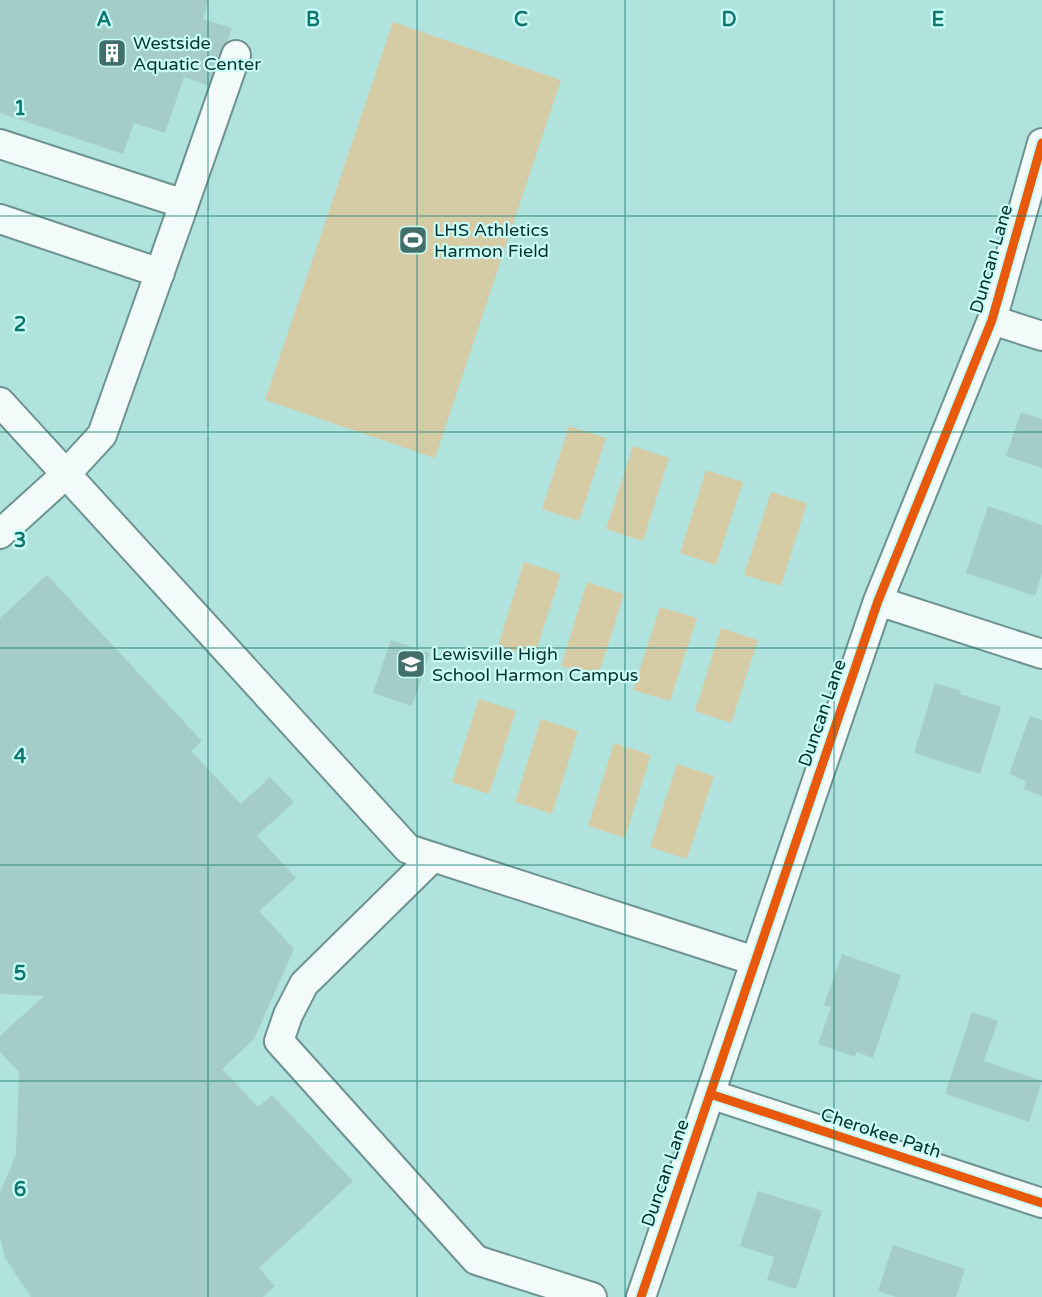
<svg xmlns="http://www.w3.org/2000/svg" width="1042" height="1297" font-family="'Varela Round',sans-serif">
  <rect width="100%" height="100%" fill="#b1e3de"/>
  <path fill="#d5cca6" d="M 393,22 L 561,80 L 435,458 L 265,400 Z
    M 569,426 L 606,438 L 579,521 L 542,509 Z
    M 633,446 L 669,458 L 643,541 L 606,529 Z
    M 706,470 L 743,482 L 716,565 L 680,553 Z
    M 771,492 L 807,503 L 781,586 L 744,575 Z
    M 524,562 L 561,574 L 534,657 L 498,646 Z
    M 587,582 L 624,594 L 598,677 L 561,666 Z
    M 660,607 L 697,618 L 670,701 L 633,690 Z
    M 721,628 L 758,640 L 731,723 L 695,711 Z
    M 479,699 L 516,711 L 489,794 L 452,782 Z
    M 541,719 L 578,731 L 552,814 L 515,802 Z
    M 614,743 L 651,755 L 625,838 L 588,826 Z
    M 677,764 L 714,776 L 687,859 L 650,847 Z"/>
  <path fill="#a4ccc9" d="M 0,0 L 209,0 L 203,19 L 232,28 L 212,87 L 184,77 L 165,133 L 134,123 L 123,154 L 0,113 Z
    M 1021,412 L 1042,419 L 1042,468 L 1006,456 Z
    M 988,506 L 1042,525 L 1042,573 L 1035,596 L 966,573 Z
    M 47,575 L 202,741 L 191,751 L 241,804 L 270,777 L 294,802 L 257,836 L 296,878 L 259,911 L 294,949 L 254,1039 L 222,1069 L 258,1107 L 272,1095 L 353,1181 L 259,1268 L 275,1286 L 263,1297 L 31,1297 L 5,1258 L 0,1237 L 0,1193 L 16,1154 L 19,1072 L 0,1052 L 0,1036 L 44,996 L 0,994 L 0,618 Z
    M 391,640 L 430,653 L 412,706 L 373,693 Z
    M 935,683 L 961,691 L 960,694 L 1001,707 L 980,774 L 914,753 Z
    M 1030,716 L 1042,720 L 1042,796 L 1024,789 L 1026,781 L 1009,774 Z
    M 842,954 L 901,975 L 873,1058 L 857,1052 L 855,1057 L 818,1044 L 831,1007 L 824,1005 Z
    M 972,1012 L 998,1021 L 984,1061 L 1042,1081 L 1029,1122 L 945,1094 Z
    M 758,1191 L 822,1211 L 796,1289 L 767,1280 L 774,1257 L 740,1246 Z
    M 893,1245 L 965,1269 L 956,1297 L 896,1297 L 878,1291 Z"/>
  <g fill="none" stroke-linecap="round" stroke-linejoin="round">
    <g stroke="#6d928f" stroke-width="32">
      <path id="minor" d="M 0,144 L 184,204 L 102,435 L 66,474 L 408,849 L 755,961
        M 184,204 L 236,55
        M 0,219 L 160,273
        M 992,320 L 1042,336
        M 0,402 L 66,474 L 0,534
        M 878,601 L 1042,654
        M 433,857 L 304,984 L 288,1015 L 279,1041 L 476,1260 L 592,1297
        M 710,1094 L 1042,1203
        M 641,1297 L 878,601 L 992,320 L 1042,143"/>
    </g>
    <use href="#minor" stroke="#f3fbfa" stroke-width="28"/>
    <g stroke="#cafef9" stroke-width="13">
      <path id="cycleway" d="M 710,1094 L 1042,1203
        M 641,1297 L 878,601 L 992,320 L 1042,143"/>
    </g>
    <use href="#cycleway" stroke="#e8590c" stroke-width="9"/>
  </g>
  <path fill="none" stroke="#0f766e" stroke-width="1.5" stroke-opacity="0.55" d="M 208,0 L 208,1297M 417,0 L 417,1297M 625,0 L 625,1297M 834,0 L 834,1297M 0,216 L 1042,216M 0,432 L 1042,432M 0,648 L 1042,648M 0,865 L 1042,865M 0,1081 L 1042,1081"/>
  <defs>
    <g id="building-square" transform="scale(1.5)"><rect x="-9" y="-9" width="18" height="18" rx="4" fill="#426f6c" stroke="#cafef9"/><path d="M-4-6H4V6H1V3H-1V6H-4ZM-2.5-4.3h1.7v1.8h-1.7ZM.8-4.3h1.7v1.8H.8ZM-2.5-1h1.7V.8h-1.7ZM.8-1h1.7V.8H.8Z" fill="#fff"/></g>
    <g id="stadium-square" transform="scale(1.5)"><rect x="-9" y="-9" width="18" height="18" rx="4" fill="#426f6c" stroke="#cafef9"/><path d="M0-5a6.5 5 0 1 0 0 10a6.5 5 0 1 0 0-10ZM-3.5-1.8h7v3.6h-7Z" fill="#fff"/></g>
    <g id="school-square" transform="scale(1.5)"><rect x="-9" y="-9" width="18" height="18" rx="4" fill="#426f6c" stroke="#cafef9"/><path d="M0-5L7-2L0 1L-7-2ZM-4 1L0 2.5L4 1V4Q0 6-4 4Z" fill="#fff"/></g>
  </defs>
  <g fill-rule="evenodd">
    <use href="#building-square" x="112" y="53"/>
    <use href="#stadium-square" x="413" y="240"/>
    <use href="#school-square" x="411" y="664"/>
  </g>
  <g text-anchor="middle" stroke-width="4.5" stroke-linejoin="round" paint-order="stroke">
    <g font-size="18" fill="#07312e" stroke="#cafef9" text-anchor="start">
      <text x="133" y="49">Westside<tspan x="133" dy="21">Aquatic Center</tspan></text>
      <text x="434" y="236">LHS Athletics<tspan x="434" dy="21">Harmon Field</tspan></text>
      <text x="432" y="660">Lewisville High<tspan x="432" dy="21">School Harmon Campus</tspan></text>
    </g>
    <g font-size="18" fill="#07312e" stroke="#cafef9">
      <text transform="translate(991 259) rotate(-74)" y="6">Duncan Lane</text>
      <text transform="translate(822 713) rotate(-71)" y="6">Duncan Lane</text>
      <text transform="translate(881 1133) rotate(18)" y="6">Cherokee Path</text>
      <text transform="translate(665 1173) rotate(-71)" y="6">Duncan Lane</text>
    </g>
  </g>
  <g font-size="20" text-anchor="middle" font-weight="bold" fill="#0f766e" stroke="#cafef9" stroke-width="4.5" stroke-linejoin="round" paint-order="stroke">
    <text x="104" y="26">A</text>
    <text x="313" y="26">B</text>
    <text x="521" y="26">C</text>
    <text x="729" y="26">D</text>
    <text x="938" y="26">E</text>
    <text x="20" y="115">1</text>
    <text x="20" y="331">2</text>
    <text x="20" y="547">3</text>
    <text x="20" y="763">4</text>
    <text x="20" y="980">5</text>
    <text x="20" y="1196">6</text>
  </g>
</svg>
